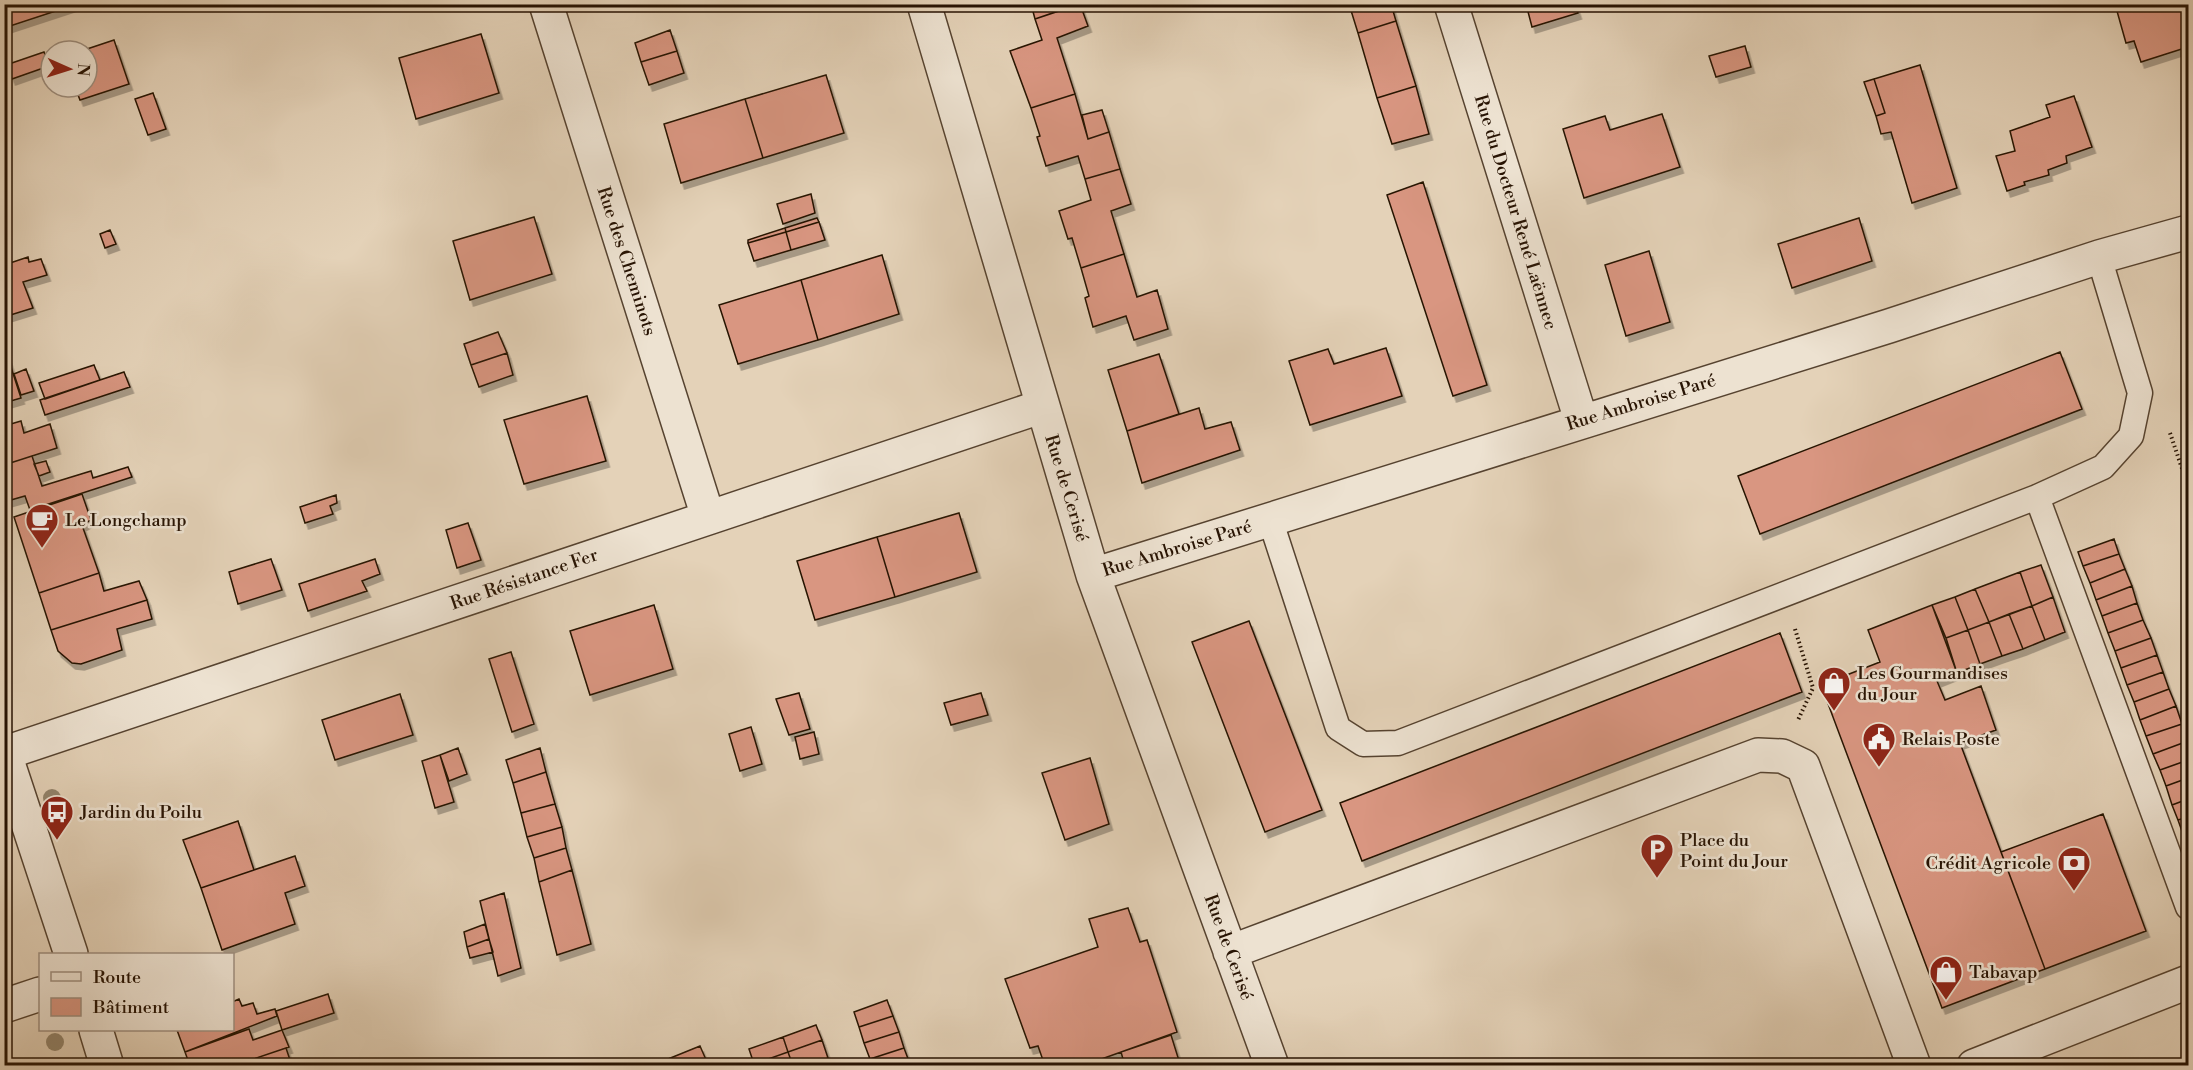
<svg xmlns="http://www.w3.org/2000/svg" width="2193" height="1070" font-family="'Libre Bodoni',serif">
  <defs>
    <filter id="shadow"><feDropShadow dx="3.5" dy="6" stdDeviation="0" flood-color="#0004"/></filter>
  </defs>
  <rect width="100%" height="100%" fill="#e4d2b8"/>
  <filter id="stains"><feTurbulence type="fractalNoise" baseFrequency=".00333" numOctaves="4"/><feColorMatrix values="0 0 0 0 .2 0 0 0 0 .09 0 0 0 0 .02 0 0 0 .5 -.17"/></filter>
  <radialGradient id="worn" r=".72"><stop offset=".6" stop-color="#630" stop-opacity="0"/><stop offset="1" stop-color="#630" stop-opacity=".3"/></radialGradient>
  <path fill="#d99681" stroke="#271303" stroke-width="1.5" filter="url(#shadow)" d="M 4,4 L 77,4 L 4,28 Z
    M 1031,4 L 1069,4 L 1070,7 L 1035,19 Z
    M 1080,4 L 1088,26 L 1057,38 L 1075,94 L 1031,108 L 1010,51 L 1042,40 L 1035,19 Z
    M 1349,4 L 1391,4 L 1396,21 L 1358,33 Z
    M 1526,4 L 1575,4 L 1578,13 L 1532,27 Z
    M 2115,4 L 2188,4 L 2188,26 L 2182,28 L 2188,47 L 2141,62 L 2134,41 L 2126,43 Z
    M 1396,21 L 1416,86 L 1377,98 L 1358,33 Z
    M 670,30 L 677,51 L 641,62 L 635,43 Z
    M 481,34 L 499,93 L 416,119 L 399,58 Z
    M 114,40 L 129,84 L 80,100 L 75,87 L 87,87 L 87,51 L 81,51 Z
    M 1745,46 L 1751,67 L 1716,77 L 1709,56 Z
    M 677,51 L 684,73 L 649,85 L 641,62 Z
    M 44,52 L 49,66 L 12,79 L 6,65 Z
    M 1920,65 L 1957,188 L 1912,203 L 1891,132 L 1881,134 L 1876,116 L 1885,113 L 1874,79 Z
    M 826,75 L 844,133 L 763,158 L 745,99 Z
    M 1874,79 L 1885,113 L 1876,116 L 1864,82 Z
    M 1416,86 L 1429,134 L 1392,144 L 1377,98 Z
    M 153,93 L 166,129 L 148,135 L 135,99 Z
    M 1075,94 L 1088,139 L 1109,132 L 1120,169 L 1085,179 L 1078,156 L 1046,166 L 1037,137 L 1040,136 L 1031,108 Z
    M 2074,96 L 2092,147 L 2066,156 L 2067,163 L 2048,170 L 2049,175 L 2024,182 L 2025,185 L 2007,191 L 1996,156 L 2015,151 L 2010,131 L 2050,117 L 2046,105 Z
    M 745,99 L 763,158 L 681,183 L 664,124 Z
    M 1102,110 L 1109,132 L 1088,139 L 1082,115 Z
    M 1662,114 L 1680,167 L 1584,198 L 1563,129 L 1605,116 L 1610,130 Z
    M 1120,169 L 1131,204 L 1111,211 L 1124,254 L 1081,268 L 1072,238 L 1068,239 L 1059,211 L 1091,200 L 1085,179 Z
    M 1423,182 L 1487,385 L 1453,396 L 1387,195 Z
    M 811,194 L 815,213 L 783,224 L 777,204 Z
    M 534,217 L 552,274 L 470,300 L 453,241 Z
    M 817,218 L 819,222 L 786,232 L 785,228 Z
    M 1859,218 L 1872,261 L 1792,288 L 1778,244 Z
    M 819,222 L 825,240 L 791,250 L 786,232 Z
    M 785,228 L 786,232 L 748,243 L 748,240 Z
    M 110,230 L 116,244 L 105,248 L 100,234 Z
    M 786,232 L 791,250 L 754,261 L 748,243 Z
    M 1649,251 L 1670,322 L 1626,336 L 1605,265 Z
    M 1124,254 L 1137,297 L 1157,290 L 1168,329 L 1134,340 L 1126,316 L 1093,327 L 1085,298 L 1089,296 L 1081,268 Z
    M 882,255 L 899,314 L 818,340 L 801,280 Z
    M 28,257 L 29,262 L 41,259 L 47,275 L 23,282 L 33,308 L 4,317 L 4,265 Z
    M 801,280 L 818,340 L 738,364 L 719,305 Z
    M 498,332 L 507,353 L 471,365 L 464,344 Z
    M 1386,348 L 1402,396 L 1310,425 L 1289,361 L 1328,349 L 1334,364 Z
    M 2060,352 L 2082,409 L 1760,534 L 1738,476 Z
    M 507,353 L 513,375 L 479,387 L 471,365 Z
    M 1159,354 L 1179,414 L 1127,431 L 1108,370 Z
    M 8,358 L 21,398 L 4,403 L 4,359 Z
    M 94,365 L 100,380 L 45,399 L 39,383 Z
    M 26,369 L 34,391 L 21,395 L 14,374 Z
    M 124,372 L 130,387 L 45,415 L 40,400 Z
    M 587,396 L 606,461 L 524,484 L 504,420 Z
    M 1199,408 L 1205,429 L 1231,422 L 1240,450 L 1142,483 L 1127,431 Z
    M 21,421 L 24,433 L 50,424 L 57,448 L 4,465 L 4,426 Z
    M 32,456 L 42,486 L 91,471 L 93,478 L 128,467 L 132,477 L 30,510 L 25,496 L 4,502 L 4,465 Z
    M 46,461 L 50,472 L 39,476 L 34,464 Z
    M 82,494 L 91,520 L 82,525 L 99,573 L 39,593 L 14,517 Z
    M 336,495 L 337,503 L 330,506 L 333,514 L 305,523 L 300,507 Z
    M 959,513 L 977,572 L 895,597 L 877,537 Z
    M 468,523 L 481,560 L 457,568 L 446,530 Z
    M 877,537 L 895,597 L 815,620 L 797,561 Z
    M 2114,539 L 2119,554 L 2083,566 L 2078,552 Z
    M 2119,554 L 2125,569 L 2090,583 L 2083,566 Z
    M 271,559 L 282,590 L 238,604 L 229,572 Z
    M 375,559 L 380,574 L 362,581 L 367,591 L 308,611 L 299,584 Z
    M 2041,565 L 2053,597 L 2032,606 L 2020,572 Z
    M 2125,569 L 2132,586 L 2096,600 L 2090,583 Z
    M 2020,572 L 2032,606 L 1989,622 L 1975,589 Z
    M 99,573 L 104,591 L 139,581 L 147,600 L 51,630 L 39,593 Z
    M 2132,586 L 2137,603 L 2102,616 L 2096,600 Z
    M 1975,589 L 1989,622 L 1968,630 L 1955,597 Z
    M 1955,597 L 1968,630 L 1946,638 L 1932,605 Z
    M 2053,597 L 2065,632 L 2045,640 L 2032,606 Z
    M 147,600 L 152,619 L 117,629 L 122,650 L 81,664 L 72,663 L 58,651 L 51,630 Z
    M 2137,603 L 2143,620 L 2108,633 L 2102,616 Z
    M 654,605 L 673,669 L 590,695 L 570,631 Z
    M 1932,605 L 1957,673 L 1937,681 L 1945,700 L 1981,686 L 1996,730 L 1960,743 L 2045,969 L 1942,1008 L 1821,685 L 1880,662 L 1868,630 Z
    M 2032,606 L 2045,640 L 2023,649 L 2009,614 Z
    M 2009,614 L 2023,649 L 2002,656 L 1989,622 Z
    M 2143,620 L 2151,638 L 2115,651 L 2108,633 Z
    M 1249,621 L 1322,810 L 1265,832 L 1192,642 Z
    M 1989,622 L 2002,656 L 1980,664 L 1968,630 Z
    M 1968,630 L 1980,664 L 1957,673 L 1946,638 Z
    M 1780,633 L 1802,692 L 1362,861 L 1340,803 Z
    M 2151,638 L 2157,655 L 2121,668 L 2115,651 Z
    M 511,652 L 534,724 L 512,732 L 489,659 Z
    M 2157,655 L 2163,672 L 2127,685 L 2121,668 Z
    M 2163,672 L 2169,689 L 2134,702 L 2127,685 Z
    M 2169,689 L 2176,706 L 2140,720 L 2134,702 Z
    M 799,693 L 810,729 L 789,735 L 776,699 Z
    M 981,693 L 988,715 L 951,725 L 944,703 Z
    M 400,694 L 413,735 L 335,760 L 322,720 Z
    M 2176,706 L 2182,724 L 2146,736 L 2140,720 Z
    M 2182,724 L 2188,741 L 2153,754 L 2146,736 Z
    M 751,727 L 762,764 L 740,771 L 729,734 Z
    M 814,732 L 819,754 L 800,759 L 795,737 Z
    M 2188,741 L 2188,760 L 2160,770 L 2153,754 Z
    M 458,748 L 467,774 L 449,781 L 440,755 Z
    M 540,748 L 546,772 L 513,783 L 506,760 Z
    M 440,755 L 454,802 L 435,808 L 422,761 Z
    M 1090,758 L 1109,824 L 1065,840 L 1042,773 Z
    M 2188,760 L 2188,778 L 2166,786 L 2160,770 Z
    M 546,772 L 555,804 L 521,813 L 513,783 Z
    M 2188,778 L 2188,799 L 2172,805 L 2166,786 Z
    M 2188,799 L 2188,817 L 2178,820 L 2172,805 Z
    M 555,804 L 562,827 L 527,837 L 521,813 Z
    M 2103,814 L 2146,931 L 2045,969 L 2001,852 Z
    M 2188,817 L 2188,836 L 2184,837 L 2178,820 Z
    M 238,821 L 254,870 L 201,888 L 183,840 Z
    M 562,827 L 566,848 L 534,858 L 527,837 Z
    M 566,848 L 572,870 L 539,882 L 534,858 Z
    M 295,856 L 305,886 L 285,893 L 295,924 L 222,950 L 201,888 Z
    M 572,870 L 591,944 L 557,955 L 539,882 Z
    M 504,893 L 521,968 L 498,976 L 480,901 Z
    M 1128,908 L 1140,942 L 1147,940 L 1177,1032 L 1082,1066 L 1045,1066 L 1038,1046 L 1030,1048 L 1005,979 L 1098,947 L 1089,919 Z
    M 485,924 L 489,939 L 467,947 L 464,932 Z
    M 489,939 L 493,952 L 470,958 L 467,947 Z
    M 328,994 L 334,1013 L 282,1030 L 276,1011 Z
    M 239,999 L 242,1006 L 253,1003 L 257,1014 L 275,1009 L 277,1016 L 185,1052 L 177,1030 L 232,1030 L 232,1002 Z
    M 887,1000 L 893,1016 L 859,1027 L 854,1012 Z
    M 893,1016 L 899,1032 L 864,1043 L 859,1027 Z
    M 816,1025 L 822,1040 L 788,1052 L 783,1037 Z
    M 249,1029 L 253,1040 L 282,1030 L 289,1047 L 233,1066 L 190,1066 L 185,1052 Z
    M 899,1032 L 904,1048 L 870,1059 L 864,1043 Z
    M 1171,1035 L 1180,1064 L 1184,1066 L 1125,1066 L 1121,1052 Z
    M 783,1037 L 788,1052 L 754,1064 L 749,1049 Z
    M 822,1040 L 828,1058 L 805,1066 L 793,1066 L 788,1052 Z
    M 700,1046 L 707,1062 L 697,1066 L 670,1066 L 668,1059 Z
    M 286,1048 L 292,1066 L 233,1066 Z
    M 904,1048 L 910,1064 L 873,1066 L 870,1059 Z
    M 788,1052 L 793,1066 L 755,1066 L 754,1064 Z
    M 828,1058 L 831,1066 L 805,1066 Z"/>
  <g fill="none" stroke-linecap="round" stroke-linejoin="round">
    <g stroke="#564330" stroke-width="27">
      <path id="service" d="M 2037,497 L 2188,907
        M 1270,519 L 1338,728 L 1363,744 L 1398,743 L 2037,497 L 2103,467 L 2131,436 L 2140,393 L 2099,257"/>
    </g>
    <g stroke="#564330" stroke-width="36">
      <path id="minor" d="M 546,4 L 708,517
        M 924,4 L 1093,575 L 1272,1066
        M 1451,4 L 1581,420
        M 1093,575 L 1889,326 L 2099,257 L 2188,232
        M 5,753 L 1043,406
        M 1230,952 L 1758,755 L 1782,756 L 1803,766 L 1914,1066
        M 4,1006 L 40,994
        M 1974,1066 L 2188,982"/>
    </g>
    <g stroke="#564330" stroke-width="36">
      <path id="tertiary" d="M 4,751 L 71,954
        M 96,1030 L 107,1066"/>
    </g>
    <path stroke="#271303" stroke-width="4" stroke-dasharray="1.5 3" stroke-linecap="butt" d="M 2170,433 L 2188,486
      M 1795,629 L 1813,688 L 1798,720"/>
    <use href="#service" stroke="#ede2d1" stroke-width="24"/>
    <use href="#minor" stroke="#ede2d1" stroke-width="33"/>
    <use href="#tertiary" stroke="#ede2d1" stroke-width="33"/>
  </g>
  <g fill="#93856c">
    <circle cx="52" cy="798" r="9"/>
    <circle cx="55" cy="1042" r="9"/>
  </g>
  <defs>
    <g id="cafe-pin" transform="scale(1.725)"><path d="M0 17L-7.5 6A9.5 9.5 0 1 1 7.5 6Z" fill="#8f2418" stroke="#ede2d1"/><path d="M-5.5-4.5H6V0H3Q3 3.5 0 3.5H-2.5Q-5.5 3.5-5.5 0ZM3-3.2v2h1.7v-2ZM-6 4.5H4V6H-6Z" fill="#fff"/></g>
    <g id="shop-pin" transform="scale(1.725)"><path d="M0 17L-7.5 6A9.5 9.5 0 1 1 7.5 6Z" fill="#8f2418" stroke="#ede2d1"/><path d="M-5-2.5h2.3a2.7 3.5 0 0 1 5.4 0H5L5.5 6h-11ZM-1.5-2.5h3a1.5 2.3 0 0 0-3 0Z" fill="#fff"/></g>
    <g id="civic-pin" transform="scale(1.725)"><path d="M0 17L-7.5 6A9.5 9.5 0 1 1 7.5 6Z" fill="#8f2418" stroke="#ede2d1"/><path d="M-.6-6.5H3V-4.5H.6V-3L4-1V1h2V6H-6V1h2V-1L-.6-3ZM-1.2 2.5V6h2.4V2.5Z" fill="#fff"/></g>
    <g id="bus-pin" transform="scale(1.725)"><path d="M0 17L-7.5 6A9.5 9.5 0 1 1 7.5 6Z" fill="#8f2418" stroke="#ede2d1"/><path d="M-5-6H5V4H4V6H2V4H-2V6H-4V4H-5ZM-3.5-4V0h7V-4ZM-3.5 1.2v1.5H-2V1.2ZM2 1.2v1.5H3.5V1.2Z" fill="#fff"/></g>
    <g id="parking-pin" transform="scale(1.725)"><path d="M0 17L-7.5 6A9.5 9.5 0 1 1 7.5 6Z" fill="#8f2418" stroke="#ede2d1"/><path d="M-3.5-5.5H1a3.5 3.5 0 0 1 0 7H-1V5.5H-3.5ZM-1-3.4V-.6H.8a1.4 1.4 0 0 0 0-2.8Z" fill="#fff"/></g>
    <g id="bank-pin" transform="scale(1.725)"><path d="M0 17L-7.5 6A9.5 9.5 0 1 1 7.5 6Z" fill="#8f2418" stroke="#ede2d1"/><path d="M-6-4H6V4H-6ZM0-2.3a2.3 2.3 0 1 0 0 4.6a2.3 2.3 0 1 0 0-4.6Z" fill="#fff"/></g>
  </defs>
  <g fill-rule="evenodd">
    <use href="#cafe-pin" x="42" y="520"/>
    <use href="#shop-pin" x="1834" y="683"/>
    <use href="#civic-pin" x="1879" y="739"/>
    <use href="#bus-pin" x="57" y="812"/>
    <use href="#parking-pin" x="1657" y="850"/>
    <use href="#bank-pin" x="2074" y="863"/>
    <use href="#shop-pin" x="1946" y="972"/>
  </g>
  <g text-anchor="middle" stroke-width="5" stroke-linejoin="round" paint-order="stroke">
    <g font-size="18" fill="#271303" stroke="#ede2d1">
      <text transform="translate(1516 212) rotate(73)" y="6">Rue du Docteur René Laënnec</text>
      <text transform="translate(627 261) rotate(72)" y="6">Rue des Cheminots</text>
      <text transform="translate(1641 402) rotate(-17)" y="6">Rue Ambroise Paré</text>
      <text transform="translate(1067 488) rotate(73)" y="6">Rue de Cerisé</text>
      <text transform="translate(1177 548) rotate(-17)" y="6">Rue Ambroise Paré</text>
      <text transform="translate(524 579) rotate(-19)" y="6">Rue Résistance Fer</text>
      <text transform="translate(1229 947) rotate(70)" y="6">Rue de Cerisé</text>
    </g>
    <g font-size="18" fill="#271303" stroke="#ede2d1" text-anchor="start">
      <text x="65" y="526">Le Longchamp</text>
      <text x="1857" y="679">Les Gourmandises<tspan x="1857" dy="21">du Jour</tspan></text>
      <text x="1902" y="745">Relais Poste</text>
      <text x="80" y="818">Jardin du Poilu</text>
      <text x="1680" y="846">Place du<tspan x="1680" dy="21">Point du Jour</tspan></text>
      <text x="2051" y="869" text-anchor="end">Crédit Agricole</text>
      <text x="1969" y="978">Tabavap</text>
    </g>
  </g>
  <rect width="2193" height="1070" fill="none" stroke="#e4d2b8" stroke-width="24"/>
  <rect x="6" y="6" width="2181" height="1058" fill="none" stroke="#271303" stroke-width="3"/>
  <rect x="12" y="12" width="2169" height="1046" fill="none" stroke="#271303" stroke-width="1.5"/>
  <rect x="39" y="953" width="195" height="78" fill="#ede2d1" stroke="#9e8f7f" stroke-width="1.5"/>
  <rect x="51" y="972" width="30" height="9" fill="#ede2d1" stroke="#9e8f7f" stroke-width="1.5"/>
  <text x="93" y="983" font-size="18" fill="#271303">Route</text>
  <rect x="51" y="998" width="30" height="18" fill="#d99681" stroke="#9e8f7f" stroke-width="1.5"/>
  <text x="93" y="1013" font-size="18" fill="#271303">Bâtiment</text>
  <g transform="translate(69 69) rotate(93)"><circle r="28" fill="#ede2d1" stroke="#9e8f7f" stroke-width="1.5"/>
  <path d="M0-4.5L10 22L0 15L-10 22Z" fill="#8f2418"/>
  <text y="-9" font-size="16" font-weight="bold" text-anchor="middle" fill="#271303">N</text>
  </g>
  <rect width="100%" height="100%" filter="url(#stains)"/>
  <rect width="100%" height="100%" fill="url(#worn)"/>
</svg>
